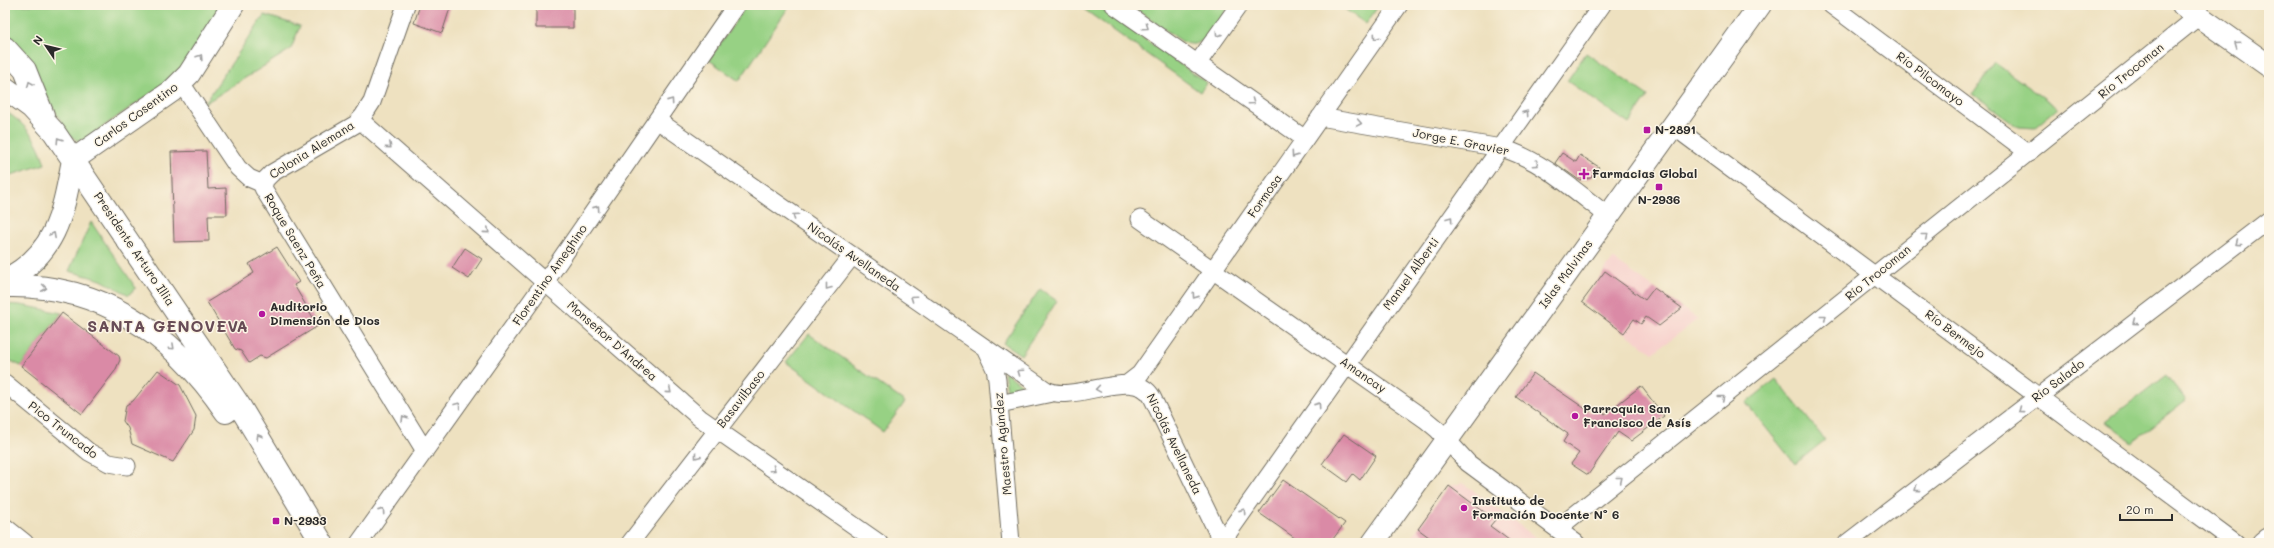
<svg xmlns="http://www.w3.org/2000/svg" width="2274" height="548" font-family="Mali,sans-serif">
  <rect width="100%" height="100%" fill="#fcf5e5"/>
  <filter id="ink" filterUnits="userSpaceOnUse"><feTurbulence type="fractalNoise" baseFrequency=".025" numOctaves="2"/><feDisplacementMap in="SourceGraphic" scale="8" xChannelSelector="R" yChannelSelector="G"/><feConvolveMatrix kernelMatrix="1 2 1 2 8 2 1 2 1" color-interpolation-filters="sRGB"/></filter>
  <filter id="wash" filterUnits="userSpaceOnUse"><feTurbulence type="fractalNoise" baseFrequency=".012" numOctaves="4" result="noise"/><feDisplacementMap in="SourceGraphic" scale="16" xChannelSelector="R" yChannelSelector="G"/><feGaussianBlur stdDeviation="0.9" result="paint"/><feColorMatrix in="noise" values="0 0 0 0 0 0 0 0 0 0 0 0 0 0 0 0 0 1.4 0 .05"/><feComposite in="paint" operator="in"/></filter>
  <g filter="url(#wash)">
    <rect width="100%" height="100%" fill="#eee1c0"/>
    <path fill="#f7d0cc" d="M 1613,259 L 1698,319 L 1653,353 L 1582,302 Z
      M 1463,483 L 1543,543 L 1407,543 L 1449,486 Z"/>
    <path fill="#97d184" stroke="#617e58" d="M 5,5 L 223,5 L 176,76 L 85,139 L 78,141 L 69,135 L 28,65 L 5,39 Z
      M 747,5 L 790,5 L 739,81 L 709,60 Z
      M 1078,5 L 1096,5 L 1207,83 L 1200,92 Z
      M 1130,5 L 1230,5 C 1219,20 1205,53 1183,42 Z
      M 1339,5 L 1379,5 L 1366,24 Z
      M 264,15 L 300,26 L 291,49 L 204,104 Z
      M 1586,53 L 1648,96 L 1629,124 L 1567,81 Z
      M 1995,63 L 2058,108 L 2034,128 L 2019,127 L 1973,94 Z
      M 5,111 C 26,124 38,140 45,164 L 5,177 Z
      M 91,222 L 136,288 L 129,295 L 101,280 L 69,271 Z
      M 1040,289 L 1057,301 L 1021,355 L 1003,343 Z
      M 5,304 L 21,305 L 62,313 L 21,366 L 5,358 Z
      M 809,334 L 905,402 L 883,432 L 786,362 Z
      M 1004,373 L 1006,373 L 1029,390 L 1008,394 Z
      M 2166,375 L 2186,400 L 2132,442 L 2105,422 Z
      M 1776,379 L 1825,440 L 1795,464 L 1746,403 Z"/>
    <g id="blocks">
      <path fill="#da8aa6" d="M 420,5 L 451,5 L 442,33 L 414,23 Z
        M 536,5 L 573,5 L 573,28 L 536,28 Z
        M 206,151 L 208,189 L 226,188 L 227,215 L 208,215 L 209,241 L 174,242 L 171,152 Z
        M 1562,153 L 1576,162 L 1580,155 L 1599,167 L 1591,178 L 1579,180 L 1555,163 Z
        M 277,247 L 299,282 L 294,285 L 318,326 L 266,358 L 260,356 L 249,363 L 241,351 L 235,349 L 207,302 L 254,273 L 249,264 Z
        M 465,248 L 482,259 L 469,279 L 452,268 Z
        M 1605,271 L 1645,300 L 1654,288 L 1682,308 L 1659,326 L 1646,317 L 1641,324 L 1634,319 L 1624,333 L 1582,302 Z
        M 62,313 L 119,356 L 120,360 L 115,371 L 82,414 L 21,366 Z
        M 158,370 L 180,385 L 196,416 L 194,430 L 173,462 L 132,444 L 128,428 L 123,421 L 126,405 L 133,401 Z
        M 1533,373 L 1590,412 L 1594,407 L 1605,414 L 1641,386 L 1664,416 L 1631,441 L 1618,432 L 1588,475 L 1571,464 L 1579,453 L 1563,442 L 1568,434 L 1516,397 Z
        M 1344,434 L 1376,456 L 1360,480 L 1353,474 L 1347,482 L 1322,464 Z
        M 1283,480 L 1345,523 L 1330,543 L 1302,543 L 1259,513 Z
        M 1449,486 L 1495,520 L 1490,526 L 1513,543 L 1437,543 L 1418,529 Z"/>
    </g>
  </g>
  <g filter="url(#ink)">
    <use href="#blocks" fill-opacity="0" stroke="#6f6b5f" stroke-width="1"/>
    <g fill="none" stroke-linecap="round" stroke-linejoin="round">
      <g stroke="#6f6b5f" stroke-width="19">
        <path id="street" d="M 406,5 L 372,102 L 363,116 L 356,124 L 272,173 L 265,180 L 263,188 L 425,451
          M 1114,5 L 1305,139
          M 1831,5 L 2029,153
          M 1197,64 L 1239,5
          M 181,83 L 238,168 L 249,178 L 263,184
          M 1320,117 L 1501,148 C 1541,159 1575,191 1608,216
          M 360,120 L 700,418 L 879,543
          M 657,120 L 1046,390 C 1075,405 1134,365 1152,397 L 1222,542
          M 1673,126 L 2236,543
          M 1140,219 L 1426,420 L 1438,430 L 1468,463 L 1576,543
          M 986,350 L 995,369 L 997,380 L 1011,543
          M 5,383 L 89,452 L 109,463 L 127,466
          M 1127,384 L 1140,374 L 1399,5
          M 999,404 L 1052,393
          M 5,527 L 25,543
          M 1557,529 L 2199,16
          M 359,543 L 545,282 L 736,5
          M 630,543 L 852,256
          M 1221,543 L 1602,5
          M 1847,543 L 2269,220"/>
      </g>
      <g stroke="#6f6b5f" stroke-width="24">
        <path id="secondary" d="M 2183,5 L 2269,66
          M 73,160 L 172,91 L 189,74 L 233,5
          M 1373,543 L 1760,5
          M 2263,543 L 2269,538"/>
      </g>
      <g stroke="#6f6b5f" stroke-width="24">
        <path id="primary" d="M 5,48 L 25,70 L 43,115
          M 5,88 L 31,107 L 54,132 L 239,405 L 322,543
          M 5,280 C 57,254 63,212 73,160
          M 5,286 C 102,283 173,334 226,412"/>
      </g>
      <use href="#street" stroke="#fff" stroke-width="17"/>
      <use href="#secondary" stroke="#fff" stroke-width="22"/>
      <use href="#primary" stroke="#fff" stroke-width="22"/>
    </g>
    <defs><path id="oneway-chevron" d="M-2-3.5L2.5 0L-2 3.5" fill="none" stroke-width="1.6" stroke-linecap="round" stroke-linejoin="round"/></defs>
    <g stroke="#a0a0a0">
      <use href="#oneway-chevron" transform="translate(1146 27) rotate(35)"/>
      <use href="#oneway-chevron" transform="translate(1218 34) rotate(125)"/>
      <use href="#oneway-chevron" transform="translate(1376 37) rotate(125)"/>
      <use href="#oneway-chevron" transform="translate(2237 44) rotate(-145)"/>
      <use href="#oneway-chevron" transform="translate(200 57) rotate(-57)"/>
      <use href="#oneway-chevron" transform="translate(30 84) rotate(-112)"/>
      <use href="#oneway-chevron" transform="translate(671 101) rotate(-55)"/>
      <use href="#oneway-chevron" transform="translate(1252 102) rotate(35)"/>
      <use href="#oneway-chevron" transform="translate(1526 113) rotate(-55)"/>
      <use href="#oneway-chevron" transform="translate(1359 123) rotate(10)"/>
      <use href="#oneway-chevron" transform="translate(59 140) rotate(-123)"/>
      <use href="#oneway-chevron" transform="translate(389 146) rotate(41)"/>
      <use href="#oneway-chevron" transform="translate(1294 155) rotate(125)"/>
      <use href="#oneway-chevron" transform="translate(1536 164) rotate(34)"/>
      <use href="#oneway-chevron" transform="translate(597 208) rotate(-55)"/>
      <use href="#oneway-chevron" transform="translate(795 216) rotate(-145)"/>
      <use href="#oneway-chevron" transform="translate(1450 219) rotate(-54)"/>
      <use href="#oneway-chevron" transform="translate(487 231) rotate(41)"/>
      <use href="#oneway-chevron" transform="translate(53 235) rotate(-62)"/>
      <use href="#oneway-chevron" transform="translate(1925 236) rotate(-39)"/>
      <use href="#oneway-chevron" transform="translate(2238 243) rotate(143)"/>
      <use href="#oneway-chevron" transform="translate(828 287) rotate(128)"/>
      <use href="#oneway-chevron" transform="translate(44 288) rotate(8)"/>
      <use href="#oneway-chevron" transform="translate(1195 296) rotate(125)"/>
      <use href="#oneway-chevron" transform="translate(913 298) rotate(-145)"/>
      <use href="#oneway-chevron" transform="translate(1824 317) rotate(-39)"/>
      <use href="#oneway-chevron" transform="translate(2135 322) rotate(143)"/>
      <use href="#oneway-chevron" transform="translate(172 347) rotate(43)"/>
      <use href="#oneway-chevron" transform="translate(1020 372) rotate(-145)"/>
      <use href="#oneway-chevron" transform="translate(1098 389) rotate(171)"/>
      <use href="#oneway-chevron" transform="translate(669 391) rotate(41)"/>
      <use href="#oneway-chevron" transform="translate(1722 398) rotate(-39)"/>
      <use href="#oneway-chevron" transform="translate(458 405) rotate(-54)"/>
      <use href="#oneway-chevron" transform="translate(1318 405) rotate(-55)"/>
      <use href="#oneway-chevron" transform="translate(2021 410) rotate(143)"/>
      <use href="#oneway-chevron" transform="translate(404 418) rotate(-122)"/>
      <use href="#oneway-chevron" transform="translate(259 437) rotate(-121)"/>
      <use href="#oneway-chevron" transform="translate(697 456) rotate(128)"/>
      <use href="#oneway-chevron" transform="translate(773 469) rotate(35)"/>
      <use href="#oneway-chevron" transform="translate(1620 479) rotate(-39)"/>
      <use href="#oneway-chevron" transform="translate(1917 489) rotate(143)"/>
      <use href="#oneway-chevron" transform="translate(382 511) rotate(-55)"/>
      <use href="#oneway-chevron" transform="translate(1243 511) rotate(-55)"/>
    </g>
  </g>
  <g fill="#b5179e" stroke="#fcf5e5" stroke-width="1.5">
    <rect x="1643" y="126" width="8" height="8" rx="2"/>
    <path d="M1582 168h4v4h4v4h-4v4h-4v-4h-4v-4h4z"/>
    <rect x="1655" y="183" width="8" height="8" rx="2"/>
    <circle cx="262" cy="314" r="4"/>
    <circle cx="1575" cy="416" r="4"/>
    <circle cx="1464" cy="508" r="4"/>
    <rect x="272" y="517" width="8" height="8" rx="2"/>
  </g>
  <g text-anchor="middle" stroke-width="3" stroke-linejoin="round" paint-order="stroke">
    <g font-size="12" fill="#2b2b2b" stroke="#fcf5e5">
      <text transform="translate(2131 71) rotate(-39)" y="4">Río Trocoman</text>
      <text transform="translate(1930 79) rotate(37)" y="4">Río Pilcomayo</text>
      <text transform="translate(136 115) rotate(-36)" y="4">Carlos Cosentino</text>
      <text transform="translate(1461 142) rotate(11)" y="4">Jorge E. Gravier</text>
      <text transform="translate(312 150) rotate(-32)" y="4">Colonia Alemana</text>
      <text transform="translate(1265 196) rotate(-55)" y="4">Formosa</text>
      <text transform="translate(295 241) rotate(59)" y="4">Roque Saenz Peña</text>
      <text transform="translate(134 249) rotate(56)" y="4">Presidente Arturo Illia</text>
      <text transform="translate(854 257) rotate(35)" y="4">Nicolás Avellaneda</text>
      <text transform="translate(1878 273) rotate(-39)" y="4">Río Trocoman</text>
      <text transform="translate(1411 274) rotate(-54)" y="4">Manuel Alberti</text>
      <text transform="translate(1566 274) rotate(-54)" y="4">Islas Malvinas</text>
      <text transform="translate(550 275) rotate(-55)" y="4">Florentino Ameghino</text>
      <text transform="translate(1955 334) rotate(37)" y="4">Río Bermejo</text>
      <text transform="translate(612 341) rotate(41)" y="4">Monseñor D'Andrea</text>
      <text transform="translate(1363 375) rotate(35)" y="4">Amancay</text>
      <text transform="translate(2058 381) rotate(-37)" y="4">Río Salado</text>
      <text transform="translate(741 399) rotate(-52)" y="4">Basavilbaso</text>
      <text transform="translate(63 430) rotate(38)" y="4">Pico Truncado</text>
      <text transform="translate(1003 444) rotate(-95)" y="4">Maestro Agúndez</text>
      <text transform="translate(1174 444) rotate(64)" y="4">Nicolás Avellaneda</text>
    </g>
    <g font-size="12" font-weight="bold" fill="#2b2b2b" stroke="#fcf5e5" text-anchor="start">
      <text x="1655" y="134">N-2891</text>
      <text x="1592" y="178">Farmacias Global</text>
      <text x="1659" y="204" text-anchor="middle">N-2936</text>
      <text x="270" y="311">Auditorio<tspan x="270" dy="14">Dimensión de Dios</tspan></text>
      <text x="1583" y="413">Parroquia San<tspan x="1583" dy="14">Francisco de Asís</tspan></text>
      <text x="1472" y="505">Instituto de<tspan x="1472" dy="14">Formación Docente N° 6</tspan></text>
      <text x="284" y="525">N-2933</text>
    </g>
    <g font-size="16" font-weight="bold" letter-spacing="1" fill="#684c56" stroke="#fcf5e5">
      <text x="168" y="332">SANTA GENOVEVA</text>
    </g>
  </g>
  <rect width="2274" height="548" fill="none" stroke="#fcf5e5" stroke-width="20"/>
  <g transform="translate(46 46) rotate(305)" stroke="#fcf5e5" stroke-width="3" paint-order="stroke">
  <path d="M0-3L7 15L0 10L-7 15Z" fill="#2b2b2b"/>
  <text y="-6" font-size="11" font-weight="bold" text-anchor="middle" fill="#2b2b2b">N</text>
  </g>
  <path d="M2120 514v6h52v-6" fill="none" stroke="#2b2b2b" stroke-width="2"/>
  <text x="2126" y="514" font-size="12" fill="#2b2b2b" stroke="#fcf5e5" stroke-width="3" paint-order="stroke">20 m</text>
</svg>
